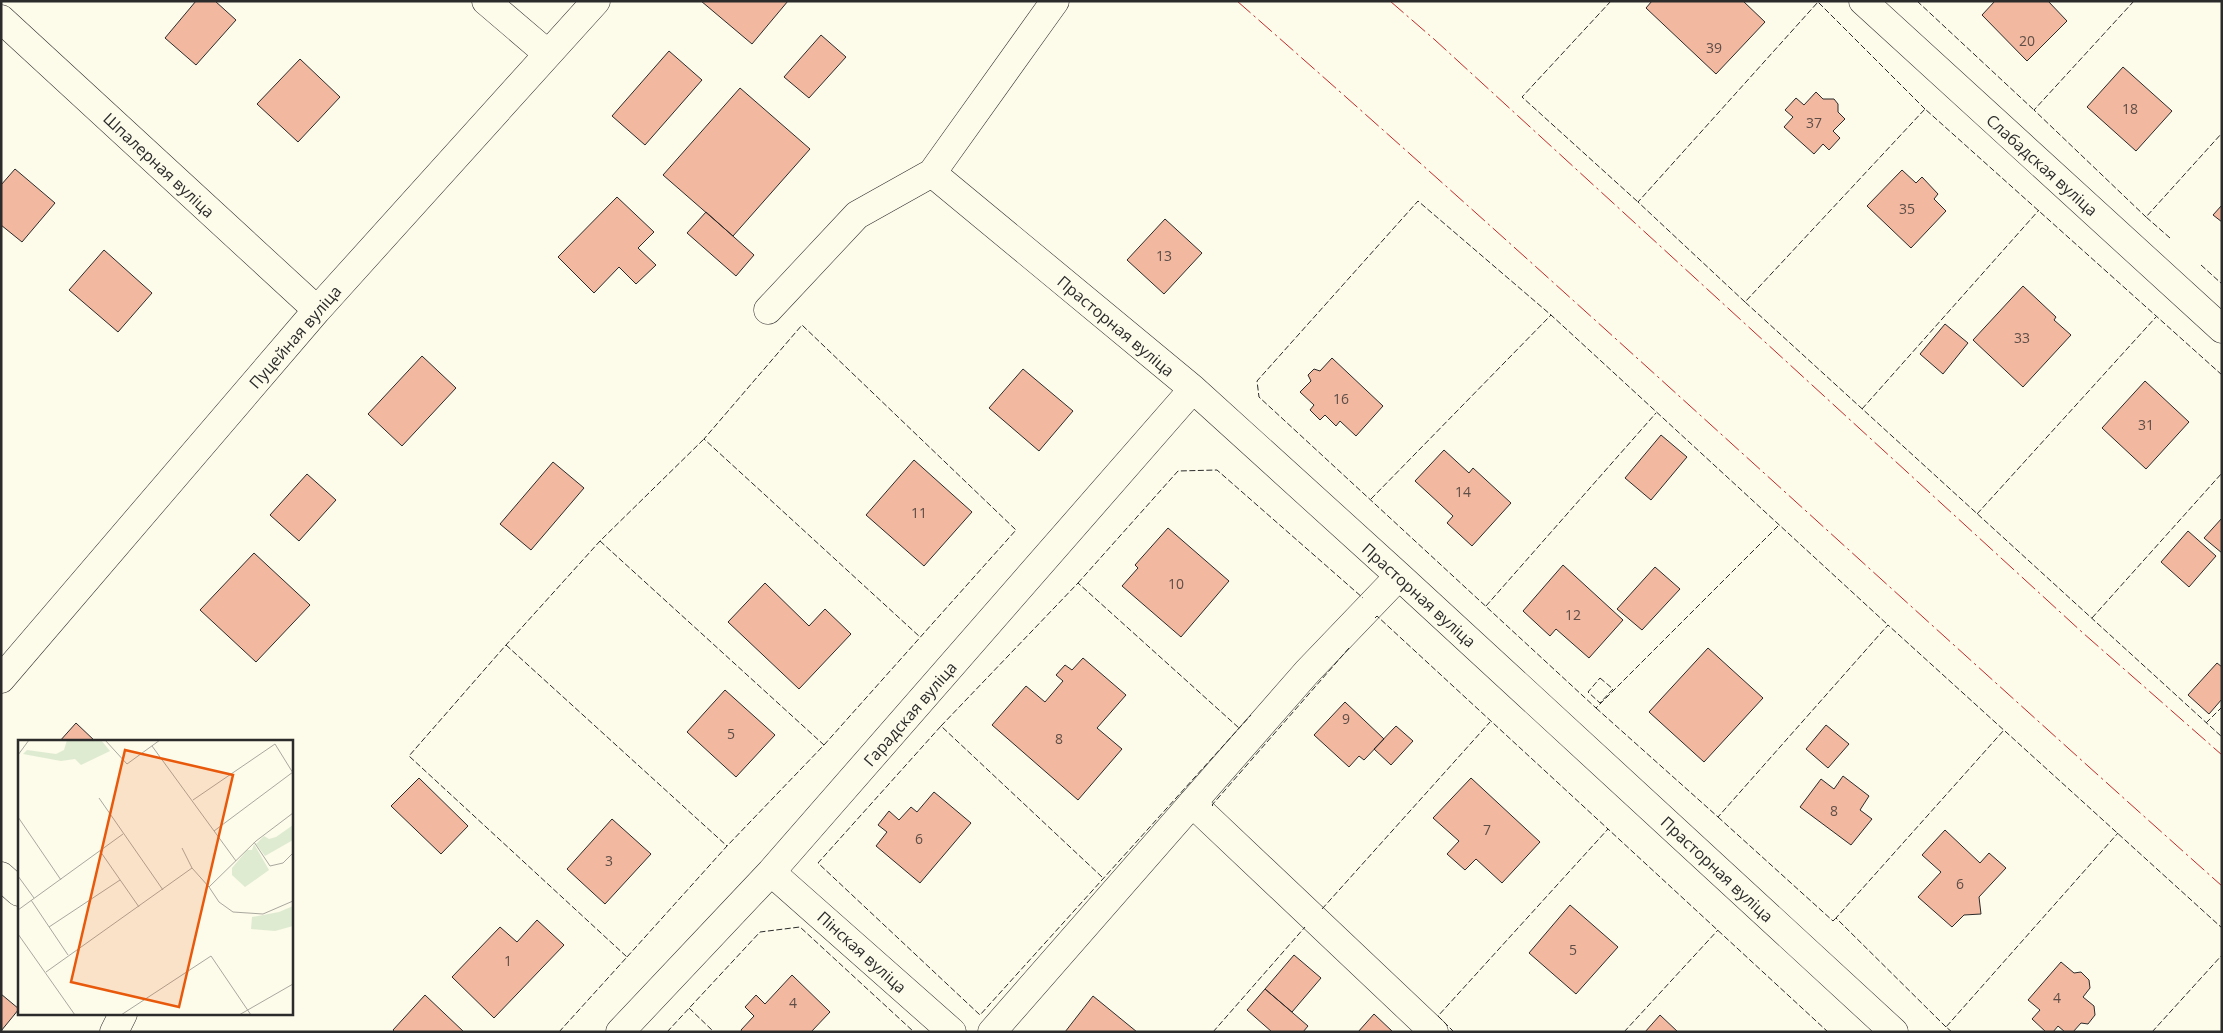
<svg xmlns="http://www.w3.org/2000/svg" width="2223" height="1033" font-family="'Open Sans',sans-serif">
  <rect width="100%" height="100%" fill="#fdfbea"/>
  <path fill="#f2b8a0" stroke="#2b2b2b" d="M 196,1 L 215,1 L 236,20 L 196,65 L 165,38 Z
    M 701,1 L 788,1 L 752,44 Z
    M 1652,1 L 1743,1 L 1765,22 L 1716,74 L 1646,8 Z
    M 1995,1 L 2048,1 L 2067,21 L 2027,61 L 1982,15 Z
    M 821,35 L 846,57 L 809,98 L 784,77 Z
    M 669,51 L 702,80 L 645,145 L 612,116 Z
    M 300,59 L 340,97 L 298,142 L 257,104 Z
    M 2123,67 L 2172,111 L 2136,151 L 2087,107 Z
    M 740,88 L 810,149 L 733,236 L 663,175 Z
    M 1816,92 L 1823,99 L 1834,99 L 1838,104 L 1838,112 L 1845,119 L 1833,131 L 1840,138 L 1829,150 L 1823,144 L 1814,154 L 1784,127 L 1793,117 L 1785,110 L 1796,98 L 1804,105 Z
    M 15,169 L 55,203 L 22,242 L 1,225 L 1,185 Z
    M 1902,170 L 1916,183 L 1922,177 L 1938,194 L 1934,199 L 1946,211 L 1911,248 L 1867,206 Z
    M 617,197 L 654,232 L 638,248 L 656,265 L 636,284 L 619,267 L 594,293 L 558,257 Z
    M 2222,205 L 2222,222 L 2213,215 Z
    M 706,212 L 754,255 L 736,276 L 687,233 Z
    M 1165,219 L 1202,253 L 1164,294 L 1127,260 Z
    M 104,250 L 152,293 L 118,332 L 69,290 Z
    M 2023,286 L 2056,317 L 2054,320 L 2071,335 L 2023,387 L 1973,340 Z
    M 1945,324 L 1968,343 L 1943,374 L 1920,354 Z
    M 422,356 L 456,388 L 402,446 L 368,414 Z
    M 1332,358 L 1383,406 L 1356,436 L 1340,421 L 1336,426 L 1325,415 L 1320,420 L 1310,410 L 1314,405 L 1300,392 L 1311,381 L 1308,375 L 1314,369 L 1320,371 Z
    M 1023,369 L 1073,411 L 1039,451 L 989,408 Z
    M 2145,381 L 2189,422 L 2146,469 L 2102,428 Z
    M 1661,435 L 1687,457 L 1651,500 L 1625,478 Z
    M 1444,450 L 1469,473 L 1473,468 L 1511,503 L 1472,546 L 1447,523 L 1453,516 L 1415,481 Z
    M 914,460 L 972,512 L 924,566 L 866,515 Z
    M 553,462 L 584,488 L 531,550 L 500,524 Z
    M 307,474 L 336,500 L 299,541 L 270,515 Z
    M 2222,518 L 2222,553 L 2204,538 Z
    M 1168,528 L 1229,581 L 1181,637 L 1122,586 L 1138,568 L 1135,565 Z
    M 2188,531 L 2216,556 L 2189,587 L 2161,562 Z
    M 254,553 L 310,605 L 256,662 L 200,610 Z
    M 1563,565 L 1623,620 L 1589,658 L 1556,629 L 1550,636 L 1523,611 Z
    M 1655,567 L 1680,589 L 1642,630 L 1617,609 Z
    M 765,583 L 809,626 L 825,609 L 851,634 L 799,689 L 728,622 Z
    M 1708,648 L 1763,698 L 1704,762 L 1649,712 Z
    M 1083,658 L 1126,695 L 1097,728 L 1122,749 L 1078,800 L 992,725 L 1026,686 L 1045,702 L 1063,681 L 1056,675 L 1065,665 L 1072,670 Z
    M 2217,663 L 2222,667 L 2222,699 L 2209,714 L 2188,695 Z
    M 725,690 L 775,735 L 736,777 L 687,732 Z
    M 1345,702 L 1384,739 L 1364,760 L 1359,756 L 1349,767 L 1314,735 Z
    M 76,723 L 96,742 L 59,742 Z
    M 1826,725 L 1849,744 L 1828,768 L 1806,749 Z
    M 1396,726 L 1413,741 L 1391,765 L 1374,749 Z
    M 1843,776 L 1869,796 L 1860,810 L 1872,819 L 1851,845 L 1800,807 L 1821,779 L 1834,789 Z
    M 419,778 L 468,826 L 441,854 L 391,806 Z
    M 1471,778 L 1540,842 L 1502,883 L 1476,859 L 1465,870 L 1447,854 L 1459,841 L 1433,818 Z
    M 934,792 L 971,823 L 920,883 L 876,846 L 887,832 L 878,825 L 889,811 L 899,820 L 911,807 L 917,812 Z
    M 612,819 L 651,854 L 605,904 L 567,869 Z
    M 1945,830 L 1980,863 L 1989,853 L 2006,868 L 1979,897 L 1981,914 L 1964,915 L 1952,927 L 1918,897 L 1941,872 L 1922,855 Z
    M 1570,905 L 1618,947 L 1576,994 L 1529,953 Z
    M 537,920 L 564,945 L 494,1018 L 452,977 L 500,927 L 517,942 Z
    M 1294,955 L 1321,978 L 1292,1012 L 1265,989 Z
    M 2061,962 L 2074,973 L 2081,972 L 2089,980 L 2090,988 L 2083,997 L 2094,1006 L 2095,1015 L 2088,1024 L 2081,1023 L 2073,1032 L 2065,1032 L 2058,1026 L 2053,1032 L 2046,1032 L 2032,1019 L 2040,1010 L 2028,1000 Z
    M 792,975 L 830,1012 L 811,1032 L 742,1032 L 741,1030 L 754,1016 L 745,1007 L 756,995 L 765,1004 Z
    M 1265,989 L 1308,1026 L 1303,1032 L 1272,1032 L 1247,1010 Z
    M 1,994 L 19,1009 L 1,1031 Z
    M 425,995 L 464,1032 L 395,1032 L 393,1030 Z
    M 1093,996 L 1137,1032 L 1065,1032 Z
    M 1374,1014 L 1393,1032 L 1358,1032 Z
    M 1660,1015 L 1678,1032 L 1645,1032 Z"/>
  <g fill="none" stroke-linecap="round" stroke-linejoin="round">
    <g stroke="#2b2b2b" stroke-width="29">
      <path id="minor" d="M 486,1 L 548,54
        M 1863,1 L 2222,329
        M 1,19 L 317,310
        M 932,173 L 1193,389 L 1399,576 L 1894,1032
        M 768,310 L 857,215 L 932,173 L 1055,1
        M 1,679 L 317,310 L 596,1
        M 1192,803 L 1434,1032
        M 771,872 L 952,1032
        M 1,876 L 19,892
        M 114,1032 L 123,1014
        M 620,1032 L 771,872 L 1193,389
        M 992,1032 L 1307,672 L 1399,576"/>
    </g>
    <use href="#minor" stroke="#fdfbea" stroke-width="28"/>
    <path stroke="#2b2b2b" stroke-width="1" stroke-dasharray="6 2.5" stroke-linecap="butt" d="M 1611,1 L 1522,97 L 1638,202
      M 1917,1 L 2034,110
      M 2134,1 L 2034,110 L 2146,217
      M 2170,238 L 2146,217 L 2222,133
      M 2201,265 L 2222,284
      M 1745,302 L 1638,202 L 1818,2 L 1925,109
      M 2222,375 L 1925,109 L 1745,302 L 2222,737
      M 1862,409 L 2039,210
      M 1371,499 L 1551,315
      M 1977,514 L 2156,317
      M 1778,526 L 1596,708 L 1259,397 L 1257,381 L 1418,201 L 1551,315 L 1888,625
      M 600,541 L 824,745 L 727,846
      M 1078,583 L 1178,471 L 1217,470 L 1363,598
      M 1486,606 L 1656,413
      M 1375,618 L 1377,616 L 1608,829
      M 2092,618 L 2222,473
      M 506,645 L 727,846 L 627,957
      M 1600,678 L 1613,689 L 1600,703 L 1588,692 Z
      M 1596,708 L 1718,817 L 1888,625 L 2222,928
      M 2206,723 L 2222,707
      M 941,726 L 1078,583 L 1239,728
      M 824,745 L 1016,530 L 802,325 L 704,439 L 920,637
      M 1213,806 L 1212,805 L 1349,648
      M 1718,817 L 1833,921 L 1836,918
      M 1102,877 L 941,726 L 818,863 L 980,1015 L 1251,715
      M 1322,909 L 1490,722
      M 689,1008 L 714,1032
      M 1946,1027 L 1836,918 L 2004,730
      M 559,1032 L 627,957 L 409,756 L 506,645 L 600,541 L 704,439
      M 667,1032 L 760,932 L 800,927 L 914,1032
      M 1213,1032 L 1305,927
      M 1454,1032 L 1438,1016 L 1608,829 L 1828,1032
      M 1624,1032 L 1718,930
      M 1952,1032 L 1946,1027 L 2118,833
      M 2152,1032 L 2222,955"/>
    <path stroke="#c62828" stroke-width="1" stroke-dasharray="18 4 2.5 4" stroke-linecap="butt" d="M 1237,1 C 1569,292 1892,592 2222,886
      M 1390,1 L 1435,40 L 2083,633 L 2222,755"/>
  </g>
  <g text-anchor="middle" stroke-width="4" stroke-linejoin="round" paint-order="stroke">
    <g font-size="14" fill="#5d4e48">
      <text x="2027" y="46">20</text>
      <text x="1714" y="53">39</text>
      <text x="2130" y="114">18</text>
      <text x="1814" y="128">37</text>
      <text x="1907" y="214">35</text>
      <text x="1164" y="261">13</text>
      <text x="2022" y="343">33</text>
      <text x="1341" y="404">16</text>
      <text x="2146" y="430">31</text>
      <text x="1463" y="497">14</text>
      <text x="919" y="518">11</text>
      <text x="1176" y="589">10</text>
      <text x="1573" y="620">12</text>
      <text x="1346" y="724">9</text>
      <text x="731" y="739">5</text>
      <text x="1059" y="744">8</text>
      <text x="1834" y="816">8</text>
      <text x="1487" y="835">7</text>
      <text x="919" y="844">6</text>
      <text x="609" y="866">3</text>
      <text x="1960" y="889">6</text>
      <text x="1573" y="955">5</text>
      <text x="508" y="966">1</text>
      <text x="2057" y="1003">4</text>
      <text x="793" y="1008">4</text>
    </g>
    <g font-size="16" fill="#2b2b2b" stroke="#fdfbea">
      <text transform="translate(159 165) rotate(43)" y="6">Шпалерная вуліца</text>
      <text transform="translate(2042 165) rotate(42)" y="6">Слабадская вуліца</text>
      <text transform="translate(1116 326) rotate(40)" y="6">Прасторная вуліца</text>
      <text transform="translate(295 337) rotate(-49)" y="6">Пуцейная вуліца</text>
      <text transform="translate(1419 595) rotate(42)" y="6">Прасторная вуліца</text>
      <text transform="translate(910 714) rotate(-49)" y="6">Гарадская вуліца</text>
      <text transform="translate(1717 869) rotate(43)" y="6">Прасторная вуліца</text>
      <text transform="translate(862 952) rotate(42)" y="6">Пінская вуліца</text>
    </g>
  </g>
  <g transform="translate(18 740)">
    <rect width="275" height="275" fill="#fdfbea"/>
    <path d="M 49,0 L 83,0 L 92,11 L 63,25 L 57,19 L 43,21 L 5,14 L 9,10 L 38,14 L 46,10 ZM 275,85 L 275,100 L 247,116 L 238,104 L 246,96 L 251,99 L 258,97 ZM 236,104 L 251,130 L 227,147 L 214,135 L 214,128 L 229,110 L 234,110 ZM 275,166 L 275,186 L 257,191 L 233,189 L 234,177 L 261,172 Z" fill="#deebd1"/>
    <path fill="none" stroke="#a9a89e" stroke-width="1" d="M 87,0 L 109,24 L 142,0M 134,6 L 218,121M 0,15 L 11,0M 81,58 L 145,150M 175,60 L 257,4 L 275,33M 0,77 L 43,140M 196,91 L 275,32M 236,102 L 252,126 L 265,123 L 275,113M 164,108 L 174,128 L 191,147 L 238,101 L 275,73M 82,111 L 121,167M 0,136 L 16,158M 191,147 L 201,162 L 215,172 L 245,174 L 275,161M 13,160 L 50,215M 0,170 L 105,94M 31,187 L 102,140M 0,194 L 57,275M 28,232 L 174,128M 103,275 L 193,216 L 233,275M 221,275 L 275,244"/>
    <path fill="#e8590c" fill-opacity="0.15" stroke="#e8590c" stroke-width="2.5" d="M 107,10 L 215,35 L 161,267 L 53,242 Z"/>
    <rect width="275" height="275" fill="none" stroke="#2b2b2b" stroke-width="2.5"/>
  </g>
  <rect width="2223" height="1033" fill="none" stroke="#2b2b2b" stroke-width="5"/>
</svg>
